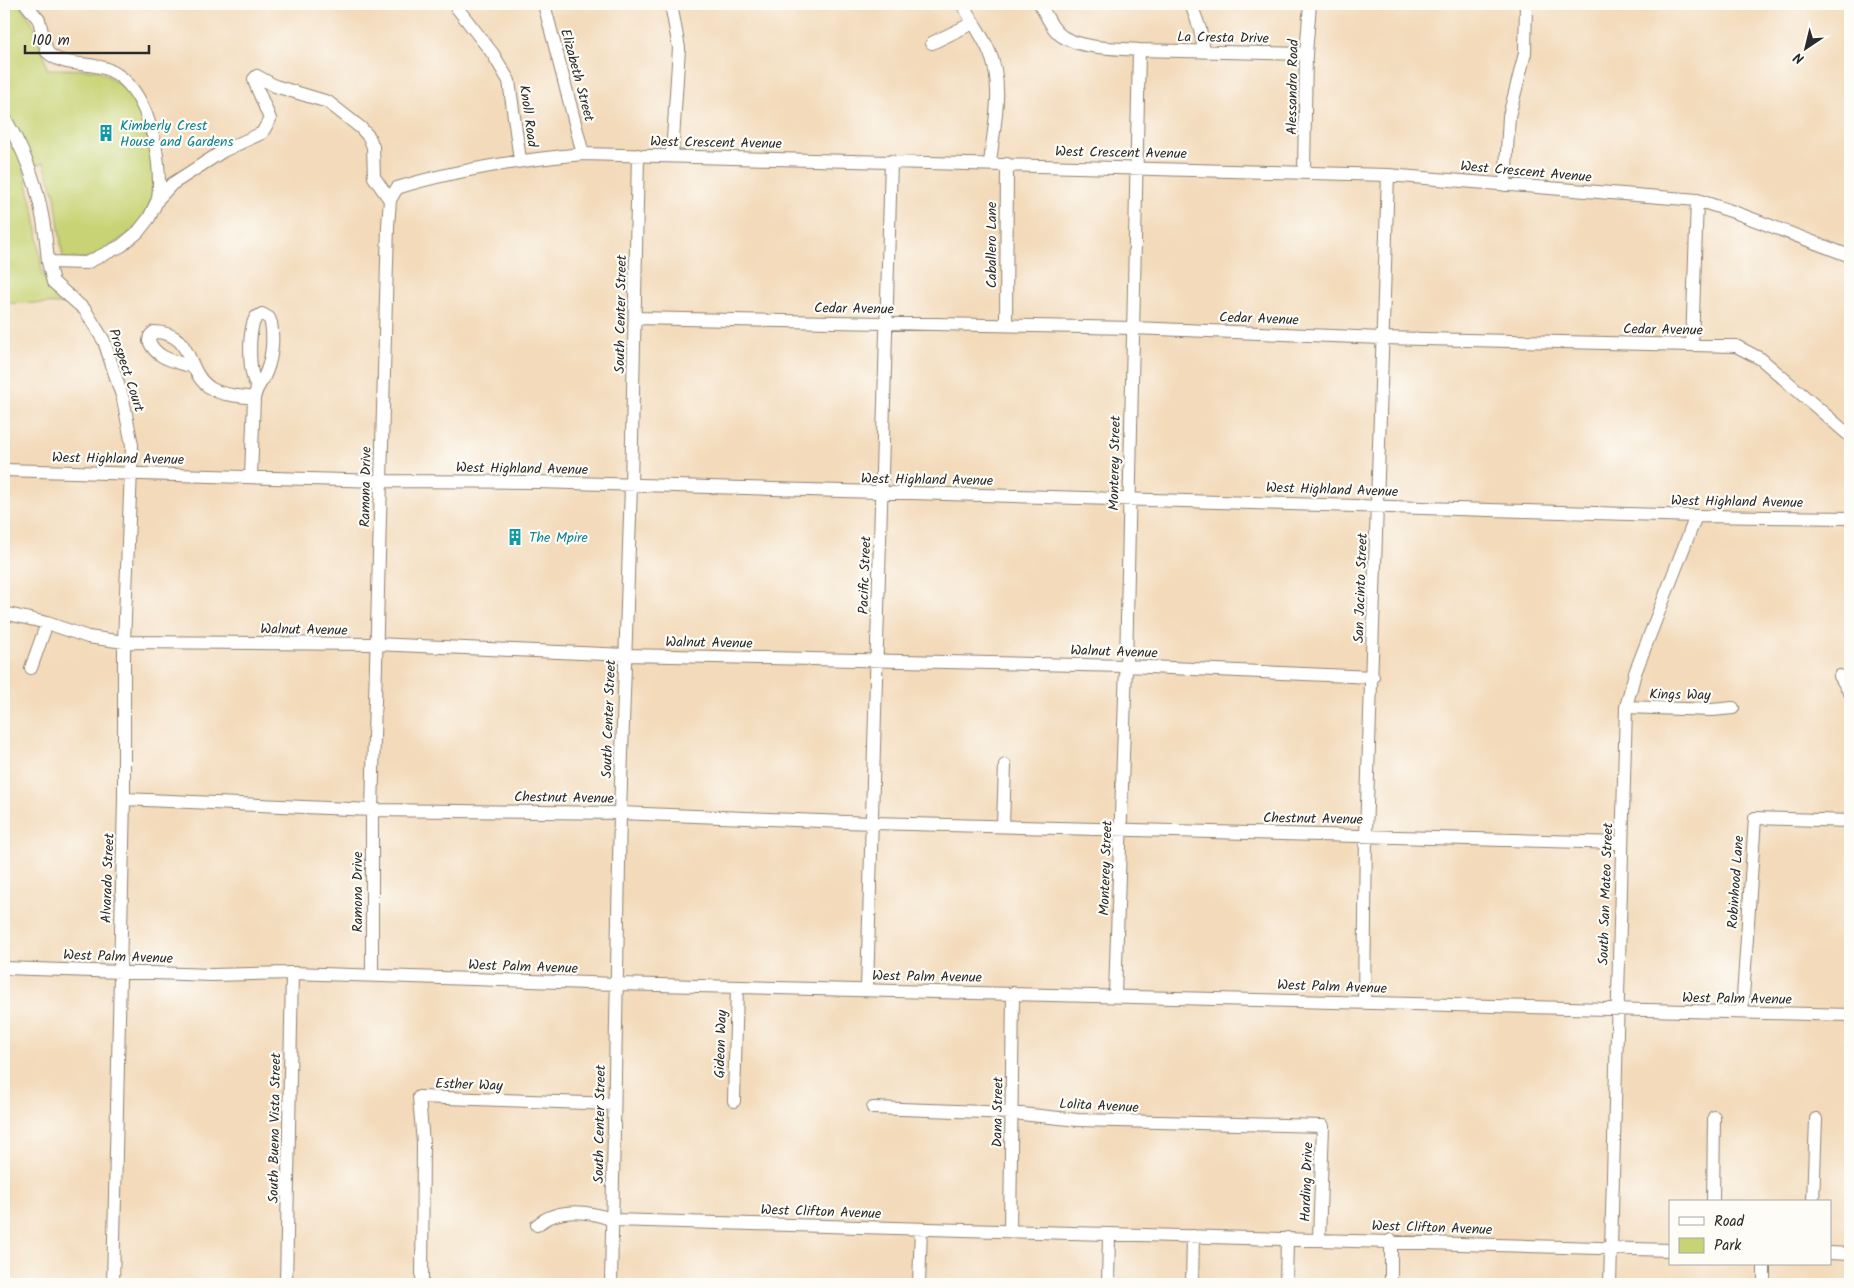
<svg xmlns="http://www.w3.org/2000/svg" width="1854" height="1288" font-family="Kalam,sans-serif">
  <rect width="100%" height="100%" fill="#fdfcf7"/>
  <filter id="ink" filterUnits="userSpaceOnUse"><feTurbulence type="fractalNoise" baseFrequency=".02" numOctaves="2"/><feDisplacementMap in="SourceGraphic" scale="10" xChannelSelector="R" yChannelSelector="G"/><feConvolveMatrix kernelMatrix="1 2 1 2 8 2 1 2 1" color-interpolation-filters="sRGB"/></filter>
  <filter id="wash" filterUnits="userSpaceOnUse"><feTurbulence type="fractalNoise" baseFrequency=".0096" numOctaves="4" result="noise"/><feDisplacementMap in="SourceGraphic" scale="20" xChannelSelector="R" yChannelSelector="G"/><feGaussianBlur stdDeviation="1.12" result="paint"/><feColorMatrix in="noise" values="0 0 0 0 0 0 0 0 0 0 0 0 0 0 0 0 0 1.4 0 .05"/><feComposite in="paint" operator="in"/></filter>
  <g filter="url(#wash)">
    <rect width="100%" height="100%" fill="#f3daba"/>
    <path fill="#c7d374" stroke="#797f50" d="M 4,4 L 18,4 C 39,27 40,39 47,69 L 98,70 L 134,93 C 149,142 175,203 122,238 C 113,244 103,254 93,257 C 85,260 72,258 63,259 L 55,196 L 44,163 L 23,168 L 35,215 L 42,272 L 51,289 L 69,304 L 4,303 Z"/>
  </g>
  <g filter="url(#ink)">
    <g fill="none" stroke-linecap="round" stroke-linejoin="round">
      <g stroke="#8f8272" stroke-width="14">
        <path id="minor" d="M 26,4 L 39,20 L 47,52 C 64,68 90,61 109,70 C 149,87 163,160 158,199
          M 454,4 L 493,54 L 509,81 L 520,160
          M 544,4 L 583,154
          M 671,4 L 679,48 L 672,155
          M 962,4 C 971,19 982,35 989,51 C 1005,86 993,128 990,164
          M 1040,4 C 1046,15 1053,32 1065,38 C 1086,49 1116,48 1139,50 L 1126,666 L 1115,995
          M 1191,4 L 1200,29 L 1204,50
          M 932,43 L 973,23
          M 1139,50 L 1306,54
          M 4,117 C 33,164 44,207 48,262
          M 1304,172 L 1306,54 L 1310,4
          M 1505,185 L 1509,116 L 1525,53 L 1526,4
          M 635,318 L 1132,328 L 1382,338 L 1736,346 L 1761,359 L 1850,436
          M 1006,325 L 1007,164
          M 1692,345 L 1697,200
          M 193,367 C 176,361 157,360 149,341 L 150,336 L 154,332 C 196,333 184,373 212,389 C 224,396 241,396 254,398
          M 4,470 L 380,481 L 537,482 L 1696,516 L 1850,518
          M 251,476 L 254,398 C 257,385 259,387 264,377 C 272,361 274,340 271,323 L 269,318 L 262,314 L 256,317 C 248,330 248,373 257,386
          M 4,613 L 47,623 L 88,637 L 124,642 L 375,644 L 626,655 L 1126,666 L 1373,677
          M 31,668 L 47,623
          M 1840,676 L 1850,693
          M 1626,707 L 1712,710 L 1733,708
          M 124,799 L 372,810 L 620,813 L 872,823 L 1621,843
          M 1003,826 L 1005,765
          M 4,968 L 212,975 L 292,973 L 617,984 L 1850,1015
          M 372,975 L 372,810 L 388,226 L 390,200 L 397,188 C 458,169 520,160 583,154 L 1388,175 L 1697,200 L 1734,212 L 1850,256
          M 867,989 L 891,161
          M 1364,1002 L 1366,834 L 1388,175
          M 1742,1012 L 1755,818 L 1850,821
          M 734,1101 L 737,987
          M 873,1108 L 1012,1113 L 1078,1120 L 1323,1126 L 1319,1239
          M 1713,1202 L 1714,1117
          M 1813,1202 L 1816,1119
          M 537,1225 C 558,1207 589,1211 613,1220 L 1670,1250
          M 1010,1231 L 1013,993
          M 1830,1253 L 1850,1254
          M 113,1284 L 124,799 L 124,642 L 132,445 L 123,399 L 104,341 L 85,310 L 53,282 L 48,262 L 86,263 L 121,246 L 138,232 L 149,218 L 158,199 L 172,184 L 223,151 L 262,133 L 270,119 L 255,83 L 254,79 L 257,76 L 275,86 L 328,102 L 361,128 L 369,137 L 373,147 L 374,177 L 390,200
          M 286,1284 L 292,973
          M 422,1284 L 423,1143 L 419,1097 L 614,1104
          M 611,1284 L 620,813 L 631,486 L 638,155
          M 919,1284 L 921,1229
          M 1108,1284 L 1109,1234
          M 1192,1284 L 1193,1236
          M 1286,1284 L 1287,1238
          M 1391,1284 L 1391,1240
          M 1610,1284 L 1626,707 L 1635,673 L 1696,516
          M 1764,1284 L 1764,1264"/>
      </g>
      <use href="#minor" stroke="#fff" stroke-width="12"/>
    </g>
  </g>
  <defs>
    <g id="building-bare" transform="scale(1.35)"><path d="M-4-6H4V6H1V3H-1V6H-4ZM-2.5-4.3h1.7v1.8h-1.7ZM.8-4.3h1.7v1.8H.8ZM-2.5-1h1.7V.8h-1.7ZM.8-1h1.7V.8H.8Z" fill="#0f9aa8" stroke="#fdfcf7" stroke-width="2.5" paint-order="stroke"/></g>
  </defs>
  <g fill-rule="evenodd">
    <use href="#building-bare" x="106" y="133"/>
    <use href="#building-bare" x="515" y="537"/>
  </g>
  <g text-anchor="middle" stroke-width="4.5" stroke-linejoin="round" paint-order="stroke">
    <g font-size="14" fill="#2b2b2b" stroke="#fdfcf7">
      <text transform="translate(1223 37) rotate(1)" y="5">La Cresta Drive</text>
      <text transform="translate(578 75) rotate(75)" y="5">Elizabeth Street</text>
      <text transform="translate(1292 87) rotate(-89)" y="5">Alessandro Road</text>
      <text transform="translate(529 116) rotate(82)" y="5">Knoll Road</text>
      <text transform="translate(716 142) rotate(1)" y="5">West Crescent Avenue</text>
      <text transform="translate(1121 152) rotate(1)" y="5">West Crescent Avenue</text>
      <text transform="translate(1526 171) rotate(5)" y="5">West Crescent Avenue</text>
      <text transform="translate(991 245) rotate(-90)" y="5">Caballero Lane</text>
      <text transform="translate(854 308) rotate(1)" y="5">Cedar Avenue</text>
      <text transform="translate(620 314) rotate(-89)" y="5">South Center Street</text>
      <text transform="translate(1259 318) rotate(2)" y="5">Cedar Avenue</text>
      <text transform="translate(1663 329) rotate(1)" y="5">Cedar Avenue</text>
      <text transform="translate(127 370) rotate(72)" y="5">Prospect Court</text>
      <text transform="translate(118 458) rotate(1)" y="5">West Highland Avenue</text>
      <text transform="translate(1114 463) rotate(-89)" y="5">Monterey Street</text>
      <text transform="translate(522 468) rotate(1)" y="5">West Highland Avenue</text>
      <text transform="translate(927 479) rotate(1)" y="5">West Highland Avenue</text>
      <text transform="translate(365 487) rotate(-89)" y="5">Ramona Drive</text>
      <text transform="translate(1332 489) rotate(2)" y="5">West Highland Avenue</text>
      <text transform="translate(1737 501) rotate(1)" y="5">West Highland Avenue</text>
      <text transform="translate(864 575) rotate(-88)" y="5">Pacific Street</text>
      <text transform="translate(1360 588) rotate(-88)" y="5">San Jacinto Street</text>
      <text transform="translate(304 629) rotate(1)" y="5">Walnut Avenue</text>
      <text transform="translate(709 642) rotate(1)" y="5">Walnut Avenue</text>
      <text transform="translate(1114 651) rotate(2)" y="5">Walnut Avenue</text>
      <text transform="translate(1680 694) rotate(1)" y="5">Kings Way</text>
      <text transform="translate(608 719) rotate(-88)" y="5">South Center Street</text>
      <text transform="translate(564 797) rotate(1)" y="5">Chestnut Avenue</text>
      <text transform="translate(1313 818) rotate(1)" y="5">Chestnut Avenue</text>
      <text transform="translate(1105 868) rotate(-88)" y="5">Monterey Street</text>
      <text transform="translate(107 878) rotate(-88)" y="5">Alvarado Street</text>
      <text transform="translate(1735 882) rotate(-86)" y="5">Robinhood Lane</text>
      <text transform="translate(357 892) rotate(-90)" y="5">Ramona Drive</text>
      <text transform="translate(1605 894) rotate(-88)" y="5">South San Mateo Street</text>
      <text transform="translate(118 956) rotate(2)" y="5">West Palm Avenue</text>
      <text transform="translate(523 966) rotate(2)" y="5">West Palm Avenue</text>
      <text transform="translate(927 976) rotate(1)" y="5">West Palm Avenue</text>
      <text transform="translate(1332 986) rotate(2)" y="5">West Palm Avenue</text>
      <text transform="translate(1737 998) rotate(1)" y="5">West Palm Avenue</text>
      <text transform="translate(720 1044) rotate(-88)" y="5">Gideon Way</text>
      <text transform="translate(469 1084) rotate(2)" y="5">Esther Way</text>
      <text transform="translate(1099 1105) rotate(3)" y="5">Lolita Avenue</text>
      <text transform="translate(997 1112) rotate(-89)" y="5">Dana Street</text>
      <text transform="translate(599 1124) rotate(-89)" y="5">South Center Street</text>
      <text transform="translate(274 1128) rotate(-89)" y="5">South Buena Vista Street</text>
      <text transform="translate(1306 1182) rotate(-88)" y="5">Harding Drive</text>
      <text transform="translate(821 1211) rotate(2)" y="5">West Clifton Avenue</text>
      <text transform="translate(1432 1227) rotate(2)" y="5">West Clifton Avenue</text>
    </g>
    <g font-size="14" fill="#0d838f" stroke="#fdfcf7" text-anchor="start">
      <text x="120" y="130">Kimberly Crest<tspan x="120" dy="16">House and Gardens</tspan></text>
      <text x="529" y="542">The Mpire</text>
    </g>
  </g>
  <rect width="1854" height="1288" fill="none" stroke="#fdfcf7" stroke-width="20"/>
  <rect x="1669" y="1200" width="162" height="65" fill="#fdfcf7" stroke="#a9a8a5"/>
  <rect x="1679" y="1217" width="25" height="8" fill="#ffffff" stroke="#a9a8a5"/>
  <text x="1714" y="1226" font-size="15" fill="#2b2b2b">Road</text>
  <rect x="1679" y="1238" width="25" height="15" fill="#c7d374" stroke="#a9a8a5"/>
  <text x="1714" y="1250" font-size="15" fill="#2b2b2b">Park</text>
  <g transform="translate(1806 48) rotate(215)" stroke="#fdfcf7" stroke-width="4" paint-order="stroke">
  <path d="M0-4L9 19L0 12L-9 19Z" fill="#2b2b2b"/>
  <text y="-8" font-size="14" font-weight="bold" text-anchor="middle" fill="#2b2b2b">N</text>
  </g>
  <path d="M25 45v8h124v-8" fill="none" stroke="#2b2b2b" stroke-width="2.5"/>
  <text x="32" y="45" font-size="15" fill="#2b2b2b" stroke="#fdfcf7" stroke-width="4" paint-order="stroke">100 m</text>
</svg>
